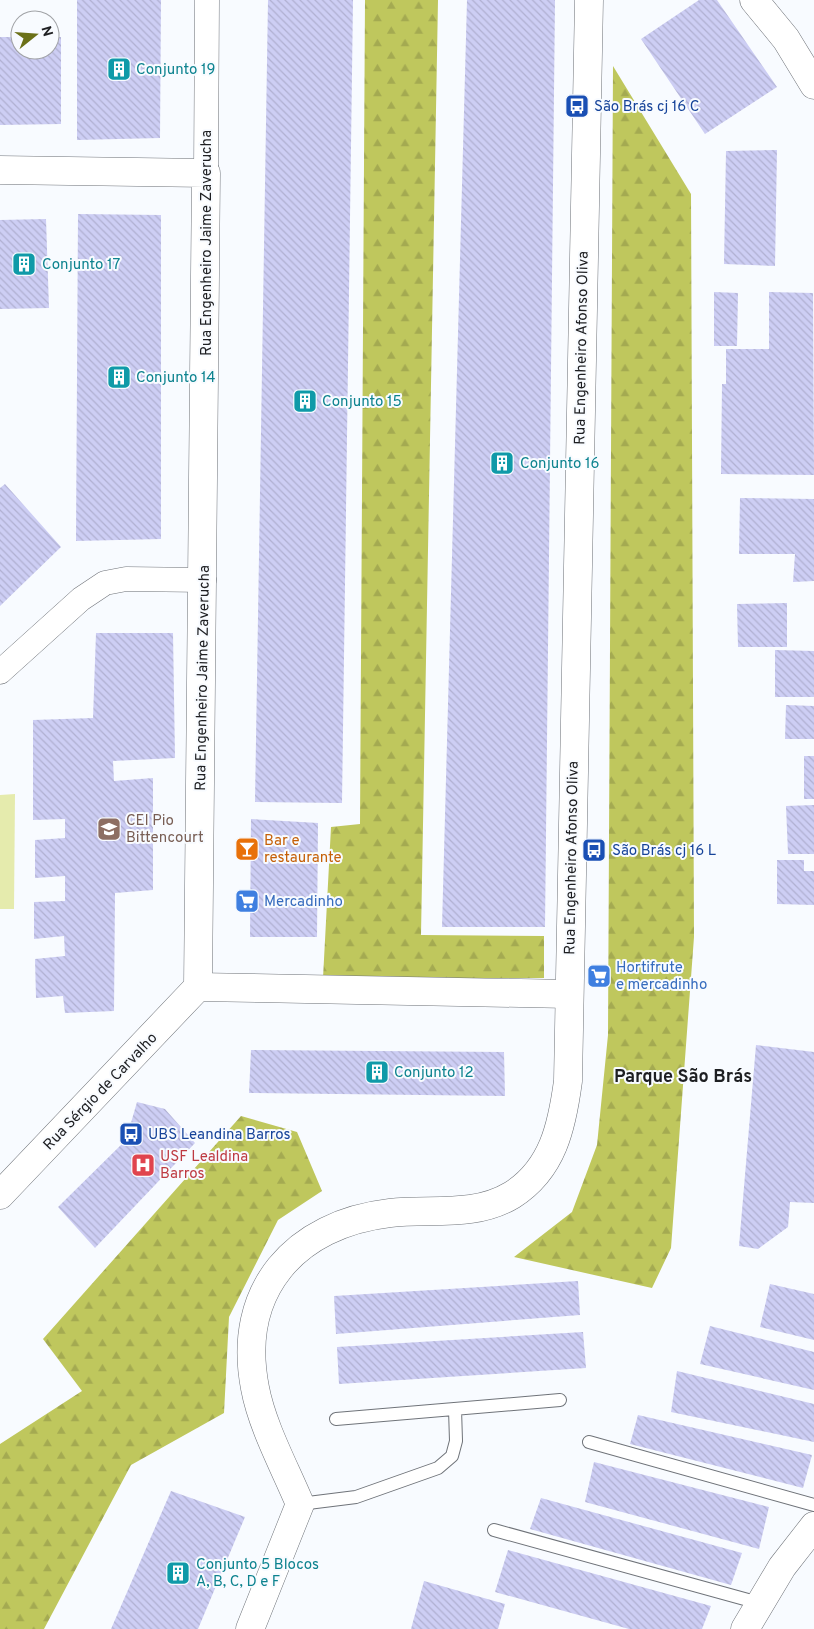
<svg xmlns="http://www.w3.org/2000/svg" width="814" height="1629" font-family="Overpass,sans-serif">
  <defs>
    <pattern id="forest-firs" width="22" height="20" patternUnits="userSpaceOnUse" patternTransform="scale(1.25)"><rect width="22" height="20" fill="#bfc75d"/><path d="M5 1l3.5 6h-7zM16 11l3.5 6h-7z" fill="#a4aa51"/></pattern>
    <pattern id="building-back-hatch" width="6" height="6" patternUnits="userSpaceOnUse" patternTransform="scale(1.25)"><rect width="6" height="6" fill="#cdcef4"/><path d="M-1 5l2 2M0 0l6 6M5-1l2 2" fill="none" stroke="#b0b0d1"/></pattern>
  </defs>
  <rect width="100%" height="100%" fill="#f8fbff"/>
  <path fill="url(#forest-firs)" d="M 365,0 L 438,0 L 421,935 L 544,936 L 544,978 L 323,978 L 331,827 L 360,824 Z
    M 613,66 L 691,194 L 694,937 L 671,1248 L 652,1288 L 514,1257 L 572,1212 L 597,1145 L 608,1035 Z
    M 241,1116 L 297,1132 L 322,1191 L 278,1220 L 229,1317 L 224,1413 L 131,1465 L 44,1629 L 0,1629 L 0,1444 L 82,1391 L 43,1339 Z"/>
  <path fill="#e5ebad" d="M 15,794 L 14,909 L 0,909 L 0,795 Z"/>
  <path fill="url(#building-back-hatch)" d="M 77,0 L 161,0 L 160,138 L 77,140 Z
    M 268,0 L 353,0 L 342,803 L 255,802 Z
    M 467,0 L 555,0 L 545,927 L 442,927 Z
    M 699,0 L 717,0 L 777,87 L 705,134 L 641,39 Z
    M 0,37 L 20,37 L 20,50 L 50,50 L 50,37 L 61,37 L 61,124 L 0,125 Z
    M 777,150 L 775,266 L 724,264 L 726,151 Z
    M 78,214 L 161,215 L 161,539 L 76,541 Z
    M 46,219 L 49,308 L 0,309 L 0,220 Z
    M 714,292 L 738,293 L 737,346 L 714,346 Z
    M 769,292 L 813,293 L 814,475 L 721,474 L 722,384 L 726,384 L 726,349 L 769,349 Z
    M 5,484 L 61,547 L 0,606 L 0,488 Z
    M 740,498 L 814,499 L 814,581 L 793,582 L 795,554 L 739,554 Z
    M 787,603 L 787,647 L 738,647 L 737,604 Z
    M 96,633 L 173,633 L 175,758 L 113,761 L 114,781 L 153,778 L 153,890 L 115,893 L 114,1011 L 65,1013 L 63,996 L 36,998 L 35,959 L 65,956 L 64,936 L 34,939 L 34,902 L 65,901 L 65,876 L 35,878 L 35,840 L 65,838 L 65,819 L 33,820 L 33,720 L 93,718 Z
    M 775,650 L 814,651 L 814,697 L 775,697 Z
    M 786,705 L 814,706 L 814,739 L 785,739 Z
    M 804,756 L 814,756 L 814,799 L 804,799 Z
    M 814,805 L 814,854 L 788,854 L 786,806 Z
    M 251,819 L 318,823 L 317,937 L 250,937 Z
    M 777,860 L 804,860 L 804,871 L 814,871 L 814,905 L 777,904 Z
    M 756,1045 L 814,1052 L 814,1203 L 790,1202 L 788,1227 L 758,1249 L 739,1246 Z
    M 251,1050 L 504,1052 L 505,1096 L 249,1093 Z
    M 137,1102 L 165,1109 L 195,1143 L 95,1248 L 58,1207 L 126,1140 Z
    M 578,1281 L 580,1315 L 336,1334 L 334,1296 Z
    M 770,1284 L 814,1294 L 814,1340 L 760,1327 Z
    M 710,1326 L 814,1352 L 814,1390 L 700,1364 Z
    M 583,1332 L 586,1368 L 339,1384 L 337,1347 Z
    M 677,1371 L 814,1404 L 814,1442 L 671,1412 Z
    M 638,1415 L 812,1455 L 803,1488 L 630,1444 Z
    M 594,1462 L 769,1507 L 759,1549 L 585,1502 Z
    M 171,1491 L 245,1517 L 198,1629 L 111,1629 Z
    M 541,1498 L 742,1553 L 731,1585 L 530,1529 Z
    M 508,1550 L 711,1606 L 702,1629 L 629,1629 L 495,1592 Z
    M 424,1581 L 505,1604 L 498,1629 L 411,1629 Z"/>
  <g fill="none" stroke-linecap="round" stroke-linejoin="round">
    <g stroke="#6f7379" stroke-width="14">
      <path id="service" d="M 336,1419 L 560,1400
        M 589,1442 L 814,1505
        M 300,1504 L 356,1497 L 438,1468 L 452,1456 L 456,1441 L 455,1409
        M 494,1530 L 759,1603"/>
    </g>
    <g stroke="#6f7379" stroke-width="25">
      <path id="minor" d="M 206,173 L 207,0
        M 0,672 L 81,599 L 105,583 L 126,579 L 204,580"/>
    </g>
    <g stroke="#6f7379" stroke-width="29">
      <path id="tertiary" d="M 754,0 L 786,39 L 814,85
        M 0,170 L 206,173 L 198,987
        M 198,987 L 568,994
        M 0,1195 L 198,987
        M 250,1629 L 300,1504 C 285,1468 262,1426 255,1388 C 236,1290 295,1224 390,1213 C 430,1208 474,1218 512,1195 C 553,1169 562,1126 568,1081 L 589,0
        M 745,1629 L 782,1567 L 814,1526"/>
    </g>
    <use href="#service" stroke="#fff" stroke-width="12"/>
    <use href="#minor" stroke="#fff" stroke-width="24"/>
    <use href="#tertiary" stroke="#fff" stroke-width="28"/>
  </g>
  <defs>
    <g id="building-square" transform="scale(1.25)"><rect x="-9" y="-9" width="18" height="18" rx="4" fill="#0f9aa8" stroke="#f8fbff"/><path d="M-4-6H4V6H1V3H-1V6H-4ZM-2.5-4.3h1.7v1.8h-1.7ZM.8-4.3h1.7v1.8H.8ZM-2.5-1h1.7V.8h-1.7ZM.8-1h1.7V.8H.8Z" fill="#fff"/></g>
    <g id="bus-square" transform="scale(1.25)"><rect x="-9" y="-9" width="18" height="18" rx="4" fill="#1a4fb4" stroke="#f8fbff"/><path d="M-5-6H5V4H4V6H2V4H-2V6H-4V4H-5ZM-3.5-4V0h7V-4ZM-3.5 1.2v1.5H-2V1.2ZM2 1.2v1.5H3.5V1.2Z" fill="#fff"/></g>
    <g id="school-square" transform="scale(1.25)"><rect x="-9" y="-9" width="18" height="18" rx="4" fill="#8d6e63" stroke="#f8fbff"/><path d="M0-5L7-2L0 1L-7-2ZM-4 1L0 2.5L4 1V4Q0 6-4 4Z" fill="#fff"/></g>
    <g id="bar-square" transform="scale(1.25)"><rect x="-9" y="-9" width="18" height="18" rx="4" fill="#e8710a" stroke="#f8fbff"/><path d="M-6-5H6L.8 .8V4.5H3.5V6h-7V4.5H-.8V.8Z" fill="#fff"/></g>
    <g id="supermarket-square" transform="scale(1.25)"><rect x="-9" y="-9" width="18" height="18" rx="4" fill="#3f7fe0" stroke="#f8fbff"/><path d="M-6-5.5h2.5l.6 2H6L4.5 2H-2.5L-4.4-4H-6ZM-1.5 3.2a1.3 1.3 0 1 0 .1 0ZM3 3.2a1.3 1.3 0 1 0 .1 0Z" fill="#fff"/></g>
    <g id="hospital-square" transform="scale(1.25)"><rect x="-9" y="-9" width="18" height="18" rx="4" fill="#e0444e" stroke="#f8fbff"/><path d="M-5-5h3v3.5h4V-5h3V5h-3V1.5h-4V5h-3Z" fill="#fff"/></g>
  </defs>
  <g fill-rule="evenodd">
    <use href="#building-square" x="119" y="69"/>
    <use href="#bus-square" x="577" y="106"/>
    <use href="#building-square" x="24" y="264"/>
    <use href="#building-square" x="119" y="377"/>
    <use href="#building-square" x="305" y="401"/>
    <use href="#building-square" x="502" y="463"/>
    <use href="#school-square" x="109" y="829"/>
    <use href="#bar-square" x="247" y="849"/>
    <use href="#bus-square" x="594" y="850"/>
    <use href="#supermarket-square" x="247" y="901"/>
    <use href="#supermarket-square" x="599" y="976"/>
    <use href="#building-square" x="377" y="1072"/>
    <use href="#bus-square" x="131" y="1134"/>
    <use href="#hospital-square" x="143" y="1165"/>
    <use href="#building-square" x="178" y="1573"/>
  </g>
  <g text-anchor="middle" stroke-width="4" stroke-linejoin="round" paint-order="stroke">
    <g font-size="15" fill="#0d838f" stroke="#f8fbff" text-anchor="start">
      <text x="136" y="74">Conjunto 19</text>
      <text x="42" y="269">Conjunto 17</text>
      <text x="136" y="382">Conjunto 14</text>
      <text x="322" y="406">Conjunto 15</text>
      <text x="520" y="468">Conjunto 16</text>
      <text x="394" y="1077">Conjunto 12</text>
      <text x="196" y="1569">Conjunto 5 Blocos<tspan x="196" dy="17">A, B, C, D e F</tspan></text>
    </g>
    <g font-size="15" fill="#164399" stroke="#f8fbff" text-anchor="start">
      <text x="594" y="111">São Brás cj 16 C</text>
      <text x="612" y="855">São Brás cj 16 L</text>
      <text x="148" y="1139">UBS Leandina Barros</text>
    </g>
    <g font-size="15" fill="#1e1f22" stroke="#f8fbff">
      <text transform="translate(206 243) rotate(-90)" y="5">Rua Engenheiro Jaime Zaverucha</text>
      <text transform="translate(581 348) rotate(-89)" y="5">Rua Engenheiro Afonso Oliva</text>
      <text transform="translate(202 678) rotate(-89)" y="5">Rua Engenheiro Jaime Zaverucha</text>
      <text transform="translate(571 858) rotate(-89)" y="5">Rua Engenheiro Afonso Oliva</text>
      <text transform="translate(100 1091) rotate(-46)" y="5">Rua Sérgio de Carvalho</text>
    </g>
    <g font-size="15" fill="#785e54" stroke="#f8fbff" text-anchor="start">
      <text x="126" y="825">CEI Pio<tspan x="126" dy="17">Bittencourt</tspan></text>
    </g>
    <g font-size="15" fill="#c56008" stroke="#f8fbff" text-anchor="start">
      <text x="264" y="845">Bar e<tspan x="264" dy="17">restaurante</tspan></text>
    </g>
    <g font-size="15" fill="#366cbe" stroke="#f8fbff" text-anchor="start">
      <text x="264" y="906">Mercadinho</text>
      <text x="616" y="972">Hortifrute<tspan x="616" dy="17">e mercadinho</tspan></text>
    </g>
    <g font-size="15" fill="#be3a42" stroke="#f8fbff" text-anchor="start">
      <text x="160" y="1161">USF Lealdina<tspan x="160" dy="17">Barros</tspan></text>
    </g>
    <g font-size="18" font-weight="bold" fill="#1e1f22" stroke="#f8fbff">
      <text x="683" y="1082">Parque São Brás</text>
    </g>
  </g>
  <g transform="translate(35 35) rotate(73)"><circle r="24" fill="#f8fbff" stroke="#a1a3a7"/>
  <path d="M0-4L9 19L0 12L-9 19Z" fill="#6b7118"/>
  <text y="-8" font-size="14" font-weight="bold" text-anchor="middle" fill="#1e1f22">N</text>
  </g>
</svg>
